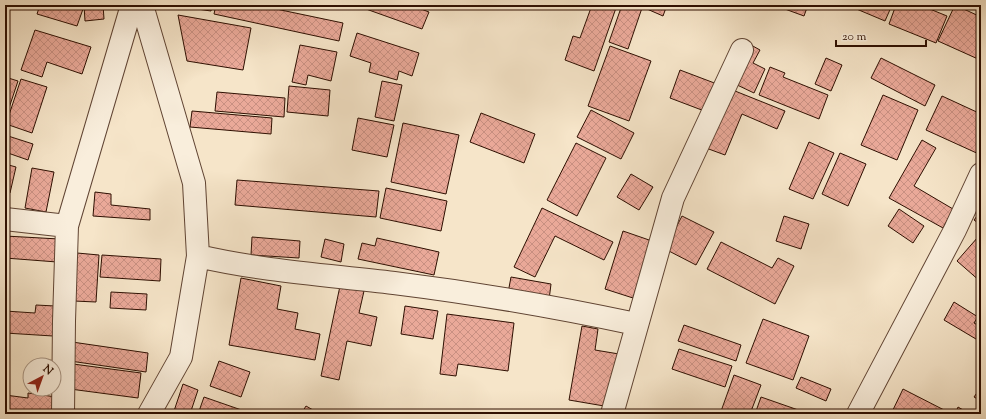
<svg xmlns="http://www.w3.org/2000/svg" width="986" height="419" font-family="'Sorts Mill Goudy',serif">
  <defs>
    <pattern id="building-cross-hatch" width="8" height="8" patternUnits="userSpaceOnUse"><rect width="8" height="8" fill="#eaa999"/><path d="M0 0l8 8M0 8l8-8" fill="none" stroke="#c99082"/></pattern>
  </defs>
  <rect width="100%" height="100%" fill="#f6e5c9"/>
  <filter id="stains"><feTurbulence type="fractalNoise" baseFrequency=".005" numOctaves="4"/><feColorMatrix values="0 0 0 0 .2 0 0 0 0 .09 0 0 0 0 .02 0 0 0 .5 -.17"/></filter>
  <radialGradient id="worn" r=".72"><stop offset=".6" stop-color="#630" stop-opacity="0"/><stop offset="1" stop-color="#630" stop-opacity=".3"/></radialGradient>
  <path fill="url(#building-cross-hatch)" stroke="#2e0f01" d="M 40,5 L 71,5 L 83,9 L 77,26 L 37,14 Z
    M 84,5 L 103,5 L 104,19 L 85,21 Z
    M 170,5 L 212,5 L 211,11 Z
    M 216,5 L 257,5 L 343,23 L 339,41 L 214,14 Z
    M 368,5 L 410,5 L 429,12 L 422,29 L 366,9 Z
    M 592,5 L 617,5 L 594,71 L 565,60 L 573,36 L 580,38 Z
    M 622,5 L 643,5 L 628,49 L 609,42 Z
    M 648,5 L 667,5 L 663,16 L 647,9 Z
    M 774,5 L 808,5 L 804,16 Z
    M 847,5 L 892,5 L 885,21 Z
    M 896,5 L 920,5 L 947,16 L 936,43 L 889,24 Z
    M 955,5 L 981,17 L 981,51 L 978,59 L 938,41 Z
    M 178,15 L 251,28 L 243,70 L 187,61 Z
    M 35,30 L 91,47 L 82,74 L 47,62 L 42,77 L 21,70 Z
    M 357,33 L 419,53 L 412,76 L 399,71 L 397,80 L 369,72 L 371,63 L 350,56 Z
    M 300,45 L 337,52 L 331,81 L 308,75 L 306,85 L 292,82 Z
    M 751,45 L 760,50 L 753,63 L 765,69 L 754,93 L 733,83 Z
    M 610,46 L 651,61 L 629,121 L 588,106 Z
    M 826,58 L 842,65 L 831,91 L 815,84 Z
    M 881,58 L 935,85 L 925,106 L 871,78 Z
    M 770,67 L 785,73 L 783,77 L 828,95 L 819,119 L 759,95 Z
    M 680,70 L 717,84 L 707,112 L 670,98 Z
    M 5,77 L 18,81 L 7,114 L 5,114 Z
    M 21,79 L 47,87 L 32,133 L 6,124 Z
    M 382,81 L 402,85 L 394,121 L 375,117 Z
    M 289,86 L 330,90 L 328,116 L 287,112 Z
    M 730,89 L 785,111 L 777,129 L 742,114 L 725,155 L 706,148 Z
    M 217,92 L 285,98 L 284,117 L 215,111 Z
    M 883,95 L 918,110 L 897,160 L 861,145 Z
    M 942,96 L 981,114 L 981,155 L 926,130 Z
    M 591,110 L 634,133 L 621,159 L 577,137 Z
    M 192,111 L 272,118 L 271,134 L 190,127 Z
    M 481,113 L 535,134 L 524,163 L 470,142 Z
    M 358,118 L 394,125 L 387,157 L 352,150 Z
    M 403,123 L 459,135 L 446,194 L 391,182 Z
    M 5,135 L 33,144 L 28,160 L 5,152 Z
    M 922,140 L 936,148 L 914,186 L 953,209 L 943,228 L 889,198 Z
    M 809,142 L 834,153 L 813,199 L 789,189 Z
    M 576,143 L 606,158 L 577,216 L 547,200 Z
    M 840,153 L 866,164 L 848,206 L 822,194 Z
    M 5,164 L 16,167 L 10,193 L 5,192 Z
    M 32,168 L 54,172 L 46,212 L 25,208 Z
    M 631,174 L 653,187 L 639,210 L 617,197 Z
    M 237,180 L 379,191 L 376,217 L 235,205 Z
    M 386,188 L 447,201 L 441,231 L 380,218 Z
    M 95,192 L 111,194 L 111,205 L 150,209 L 150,220 L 93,216 Z
    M 542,208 L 613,242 L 604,260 L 555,236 L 535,277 L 514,267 Z
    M 899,209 L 924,226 L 913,243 L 888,226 Z
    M 981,211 L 981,225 L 974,220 Z
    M 682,216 L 714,232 L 696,265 L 665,249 Z
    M 784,216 L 809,224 L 801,249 L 776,241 Z
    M 623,231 L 652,241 L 633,298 L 605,289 Z
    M 5,236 L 59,239 L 57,262 L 5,258 Z
    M 252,237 L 300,241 L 299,258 L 251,255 Z
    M 978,237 L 981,240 L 981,282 L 957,261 Z
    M 377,238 L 439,252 L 434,275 L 358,259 L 362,243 L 375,246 Z
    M 325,239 L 344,244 L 341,262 L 321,257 Z
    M 721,242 L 772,268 L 778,258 L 794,266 L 775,304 L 707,269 Z
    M 77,253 L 99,255 L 96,302 L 74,301 Z
    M 102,255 L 161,259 L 160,281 L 100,277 Z
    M 511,277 L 551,284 L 549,300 L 508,293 Z
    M 241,278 L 281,286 L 277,309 L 298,313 L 295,329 L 320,334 L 315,360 L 229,345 Z
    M 340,286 L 364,291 L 359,313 L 377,317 L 371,346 L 347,341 L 339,380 L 321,376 Z
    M 111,292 L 147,294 L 146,310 L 110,308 Z
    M 954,302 L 978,317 L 974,323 L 981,327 L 981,342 L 944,320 Z
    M 36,305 L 55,306 L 53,336 L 5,333 L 5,311 L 35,313 Z
    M 405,306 L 438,311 L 433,339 L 401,334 Z
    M 447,314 L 514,323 L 508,371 L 458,364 L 456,376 L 440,374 Z
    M 763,319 L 809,336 L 793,380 L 746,363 Z
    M 684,325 L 741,345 L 736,361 L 678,341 Z
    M 582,326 L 598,329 L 595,350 L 619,354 L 610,407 L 569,400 Z
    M 72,342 L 148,353 L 146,372 L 70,361 Z
    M 679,349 L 732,366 L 725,387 L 672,369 Z
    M 40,359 L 57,361 L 55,392 L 37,391 L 37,389 L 54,389 L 54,365 L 39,365 Z
    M 219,361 L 250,372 L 241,397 L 210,386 Z
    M 73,364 L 141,373 L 138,398 L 70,389 Z
    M 734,375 L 761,385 L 750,414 L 720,414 Z
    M 801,377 L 831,389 L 826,401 L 796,388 Z
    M 183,384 L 198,390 L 190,414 L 173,414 Z
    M 981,387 L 981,401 L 974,397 Z
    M 903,389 L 948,412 L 947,414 L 891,414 Z
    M 28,393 L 56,397 L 54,414 L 5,414 L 5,395 L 28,398 Z
    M 204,397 L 253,414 L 198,414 Z
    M 761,397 L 804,412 L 804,414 L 755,414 Z
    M 306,406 L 320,414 L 301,414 Z
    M 958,407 L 970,414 L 955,414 Z"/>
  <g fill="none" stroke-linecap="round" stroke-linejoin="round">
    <g stroke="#604433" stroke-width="24">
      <path id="street" d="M 142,5 L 194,183 L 198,256 L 181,357 L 149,414
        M 5,219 L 67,226
        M 198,256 C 262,271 328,275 394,283 C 475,293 556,307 636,324
        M 63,414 L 64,321 L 67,226 L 132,5
        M 612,414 L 673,198 L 742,50
        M 858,414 L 955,230 L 981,174"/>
    </g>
    <use href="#street" stroke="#f9eedc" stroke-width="22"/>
  </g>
  <rect width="986" height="419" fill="none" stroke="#f6e5c9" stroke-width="20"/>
  <rect x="6" y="6" width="974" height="407" fill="none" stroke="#2e0f01" stroke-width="2"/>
  <rect x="10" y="10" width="966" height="399" fill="none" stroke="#2e0f01"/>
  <g transform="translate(42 377) rotate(41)"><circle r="19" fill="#f9eedc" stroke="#a89584"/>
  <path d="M0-3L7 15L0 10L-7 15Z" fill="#8f2418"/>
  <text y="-6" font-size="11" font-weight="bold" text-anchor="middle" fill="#2e0f01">N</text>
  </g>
  <path d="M836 40v6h90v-6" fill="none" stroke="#2e0f01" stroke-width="2"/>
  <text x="842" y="40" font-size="12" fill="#2e0f01" stroke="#f9eedc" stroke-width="3" paint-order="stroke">20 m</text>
  <rect width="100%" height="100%" filter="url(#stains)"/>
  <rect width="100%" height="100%" fill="url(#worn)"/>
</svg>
